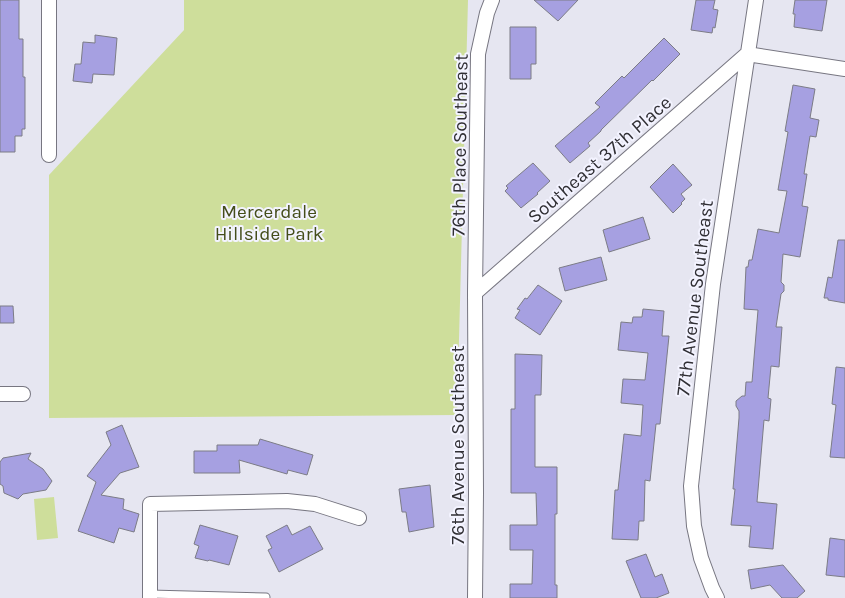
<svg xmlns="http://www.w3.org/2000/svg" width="845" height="598" font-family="Karla,sans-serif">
  <rect width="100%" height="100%" fill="#e6e6f1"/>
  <path fill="#cede9b" d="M 184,0 L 468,0 L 457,415 L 49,418 L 49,175 L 184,30 Z
    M 54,497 L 58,538 L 37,540 L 34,499 Z"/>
  <path fill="#a6a0e1" stroke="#7c7c86" d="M 0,0 L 19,0 L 19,39 L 23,39 L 23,77 L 25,77 L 25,129 L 22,129 L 22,136 L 15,136 L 15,152 L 0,152 Z
    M 534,0 L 578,0 L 558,21 Z
    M 696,0 L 715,0 L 713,9 L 718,10 L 715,28 L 713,27 L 712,33 L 691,30 Z
    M 795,0 L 827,0 L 822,31 L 794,27 L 795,14 L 793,14 Z
    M 510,27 L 536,27 L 536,64 L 531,64 L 531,79 L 510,79 Z
    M 95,35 L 117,38 L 114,75 L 93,74 L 92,83 L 73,81 L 75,64 L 81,64 L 83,42 L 95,43 Z
    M 664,38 L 680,54 L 653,81 L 652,80 L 601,130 L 601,131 L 588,143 L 590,146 L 570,163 L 555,146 L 600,107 L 595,103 L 622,76 L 624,78 Z
    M 793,85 L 815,89 L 810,118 L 819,120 L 816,137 L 810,136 L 804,174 L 807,174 L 802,206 L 808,207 L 800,257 L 783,254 L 781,282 L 784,285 L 784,291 L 781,294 L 776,327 L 782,327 L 779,367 L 771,366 L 768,398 L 771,399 L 769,421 L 764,420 L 757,502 L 777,504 L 773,549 L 749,547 L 751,526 L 731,525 L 735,489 L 733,489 L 739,418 L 739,411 L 736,406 L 736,401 L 742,396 L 745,396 L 746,382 L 752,382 L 758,310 L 744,309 L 746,267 L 748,267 L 749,260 L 752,260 L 758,229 L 779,233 L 787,191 L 778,190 L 788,132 L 785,131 Z
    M 533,163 L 550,181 L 537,193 L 538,194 L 521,208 L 505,191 L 508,188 L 506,186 Z
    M 673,164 L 692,185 L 681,194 L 685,199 L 681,203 L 682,204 L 673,213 L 650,187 Z
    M 643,217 L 650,239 L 609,252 L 603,230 Z
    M 838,240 L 845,240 L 845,303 L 828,300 L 828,298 L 824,298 L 828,277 L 832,278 Z
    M 601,257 L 607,280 L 565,291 L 559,268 Z
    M 538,285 L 562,301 L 540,335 L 515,318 L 520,310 L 517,309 L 525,298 L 527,299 Z
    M 0,306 L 13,306 L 14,323 L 0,323 Z
    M 643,309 L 664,311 L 662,336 L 669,336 L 660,424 L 656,424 L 650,481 L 645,480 L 644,521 L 639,521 L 638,540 L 612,539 L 615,490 L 618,490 L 624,434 L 641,436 L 643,405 L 621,403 L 623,379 L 645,380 L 648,353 L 618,350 L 621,322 L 632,323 L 633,317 L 642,317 Z
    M 515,354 L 542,355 L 541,395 L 535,395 L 535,467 L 557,467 L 557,514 L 555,514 L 555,585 L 557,585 L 557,598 L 510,598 L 510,584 L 532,584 L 533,550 L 510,550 L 510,525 L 537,525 L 536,493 L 511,493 L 511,409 L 515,409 Z
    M 836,367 L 845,368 L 845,458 L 830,457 L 836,405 L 832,404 Z
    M 122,425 L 139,467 L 120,473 L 101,495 L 124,499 L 123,509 L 139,514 L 134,532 L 119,528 L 114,543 L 78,531 L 96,482 L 87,476 L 111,445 L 106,432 Z
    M 260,439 L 313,455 L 307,475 L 288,470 L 287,474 L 239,460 L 240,473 L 194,473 L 194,451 L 217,451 L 217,445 L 258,445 Z
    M 31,453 L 28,459 L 43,469 L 52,481 L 46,490 L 23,494 L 18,499 L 4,493 L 3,486 L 0,484 L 0,462 L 3,458 Z
    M 430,485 L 434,527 L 409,532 L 406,512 L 402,512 L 399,489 Z
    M 200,525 L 238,536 L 229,565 L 209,560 L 208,561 L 195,558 L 199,546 L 194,544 Z
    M 287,525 L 292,535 L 310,526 L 323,549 L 279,572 L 268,550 L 272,548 L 266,536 Z
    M 830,538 L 845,540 L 845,577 L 826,575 Z
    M 646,554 L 655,577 L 662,574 L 669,593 L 656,598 L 641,598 L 626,561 Z
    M 783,565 L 805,591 L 797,598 L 782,598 L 770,585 L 751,589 L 748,570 Z"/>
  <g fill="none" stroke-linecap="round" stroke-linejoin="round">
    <g stroke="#777681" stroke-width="9">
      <path id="service" d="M 150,594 L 266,597"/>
    </g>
    <g stroke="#777681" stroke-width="16">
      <path id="minor" d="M 49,155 L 49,0
        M 475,293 L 747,54 L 845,69
        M 0,394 L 23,394
        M 150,598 L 150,504 L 287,501 L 315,504 L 359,518
        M 475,598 L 476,493 L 475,293 L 478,54 L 487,13 L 492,0
        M 717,598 L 712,588 L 701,558 L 694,526 L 691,486 L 713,284 L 756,0"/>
    </g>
    <use href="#service" stroke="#fff" stroke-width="7"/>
    <use href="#minor" stroke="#fff" stroke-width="14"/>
  </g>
  <g text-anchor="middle" stroke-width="4" stroke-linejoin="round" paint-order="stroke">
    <g font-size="19" fill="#302f34" stroke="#f3f3ff">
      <text transform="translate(459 145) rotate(-89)" y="7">76th Place Southeast</text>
      <text transform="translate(599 159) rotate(-41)" y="7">Southeast 37th Place</text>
      <text transform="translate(694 298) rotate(-83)" y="7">77th Avenue Southeast</text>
      <text transform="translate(457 445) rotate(-90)" y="7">76th Avenue Southeast</text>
    </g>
    <g font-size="19" fill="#444d1a" stroke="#f3f3ff">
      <text x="269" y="218">Mercerdale<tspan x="269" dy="22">Hillside Park</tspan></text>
    </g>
  </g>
</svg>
